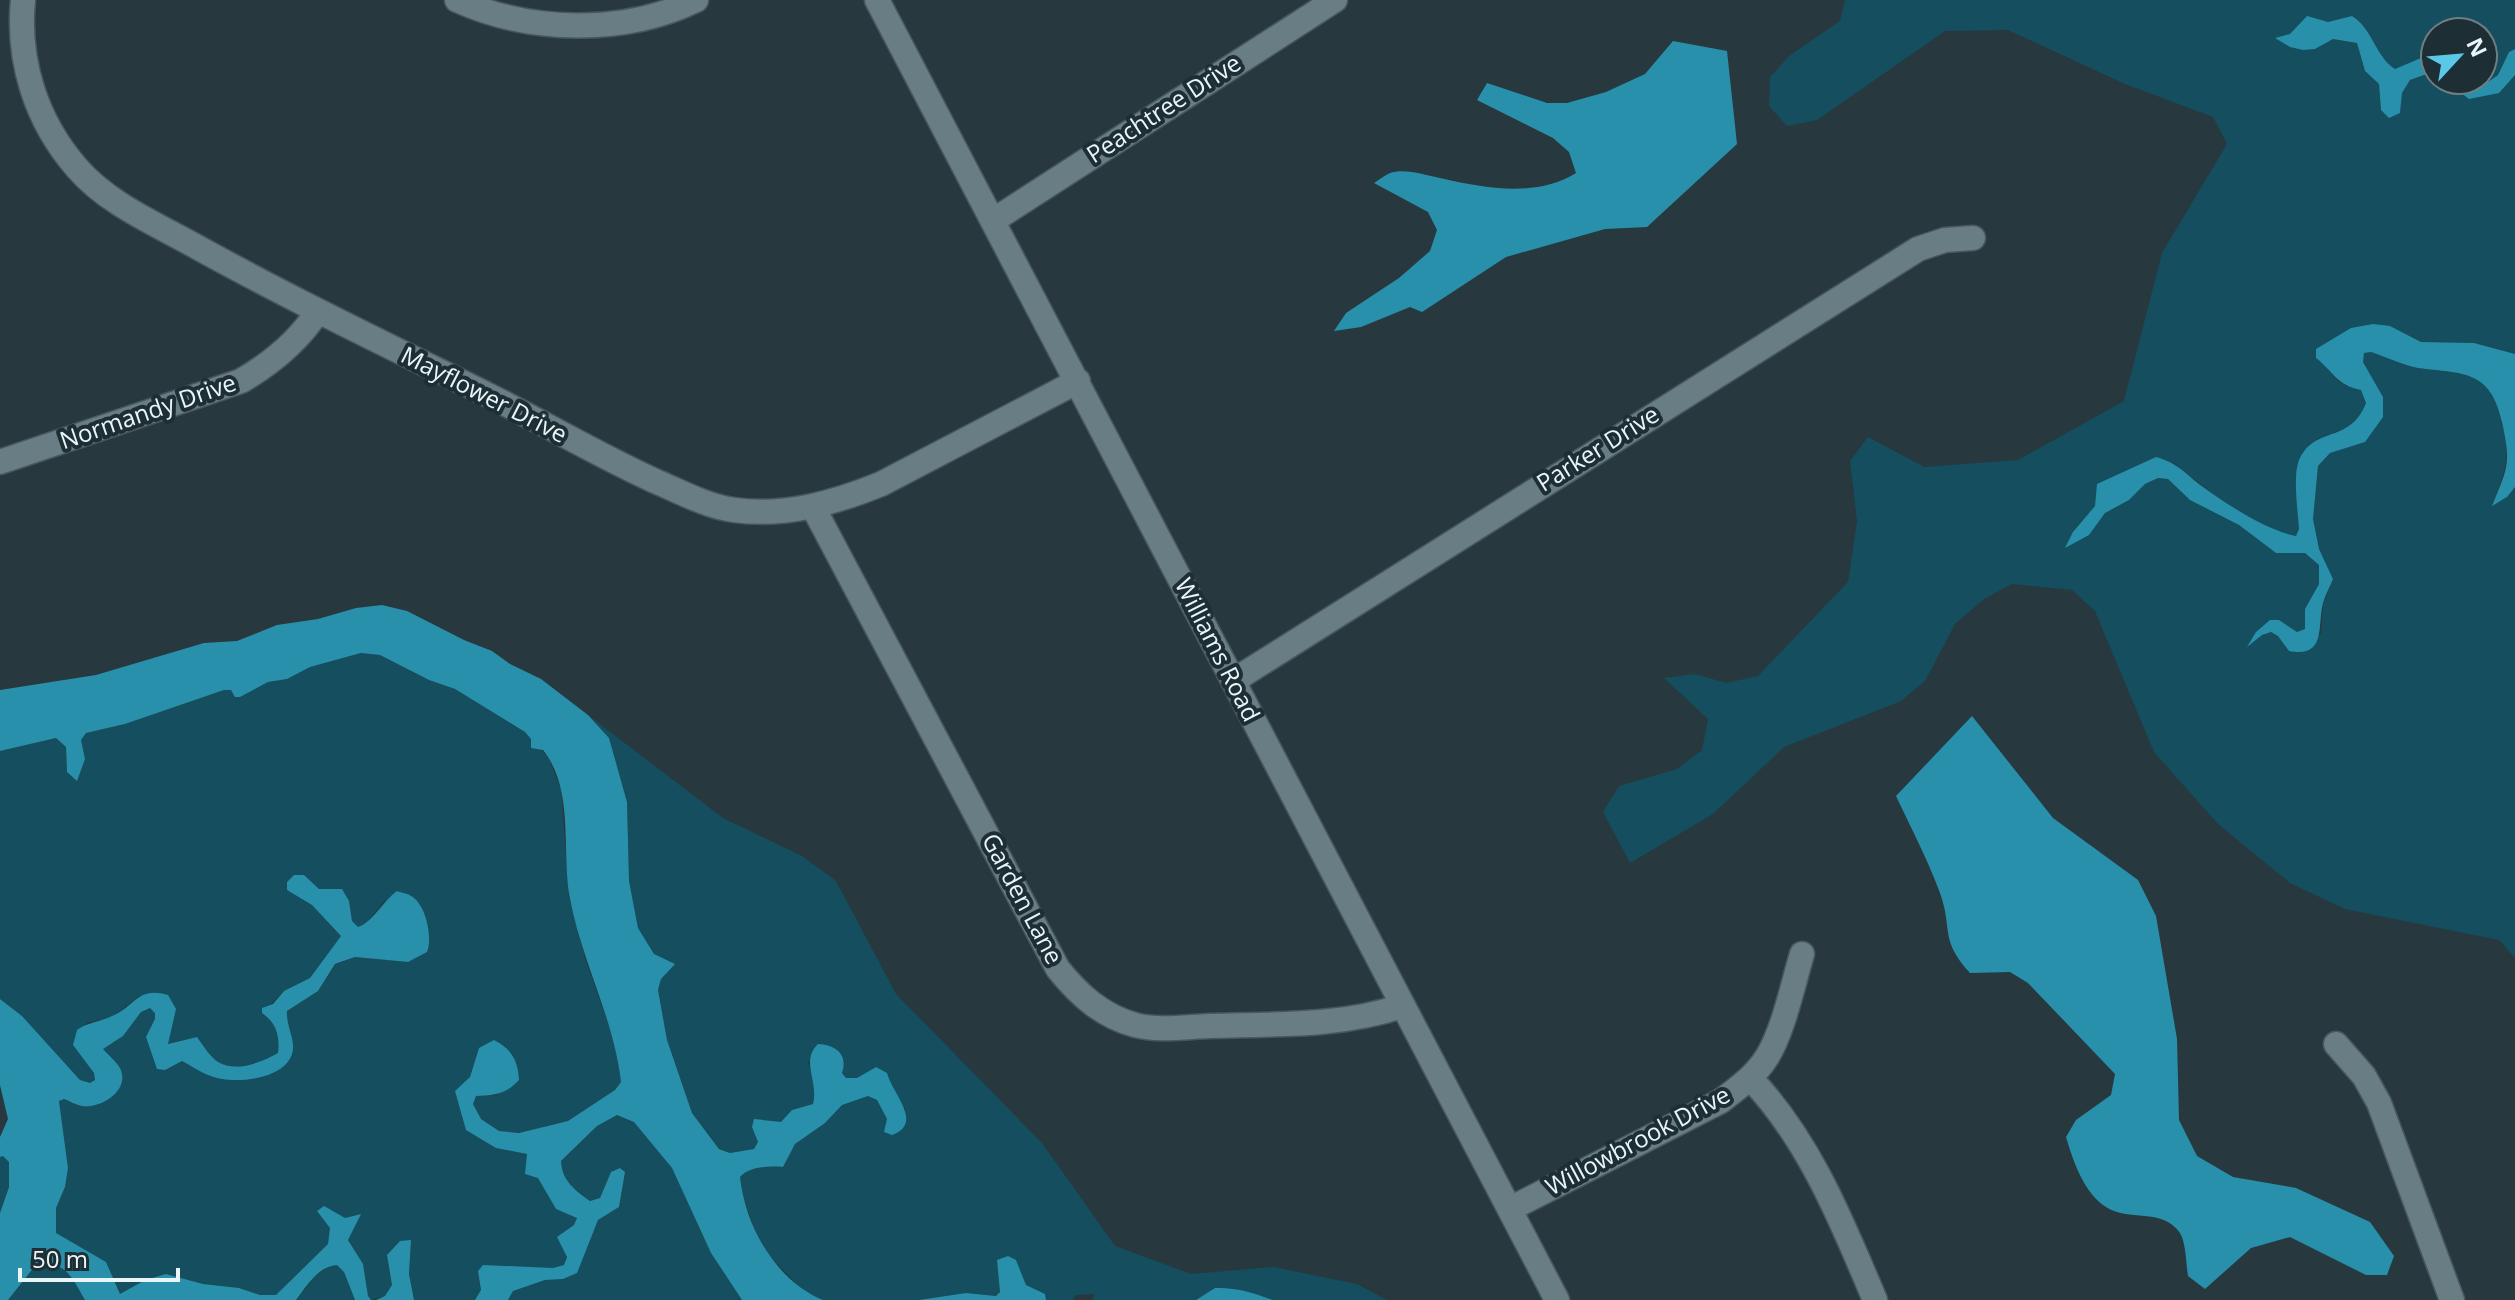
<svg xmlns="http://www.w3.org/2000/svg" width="2515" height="1300" font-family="'Open Sans',sans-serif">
  <rect width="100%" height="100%" fill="#27393f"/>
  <path fill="#154e5e" d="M 1845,0 L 2515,0 L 2515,49 L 2509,52 L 2498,75 L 2488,83 L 2480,80 L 2483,80 L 2483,32 L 2435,32 L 2435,52 L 2395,69 C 2375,56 2373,29 2352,16 L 2328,22 L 2307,17 L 2289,35 L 2276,38 L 2315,49 L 2333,39 L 2357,43 L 2365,71 L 2379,84 L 2381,110 L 2400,113 L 2402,93 L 2410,80 L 2435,71 L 2435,80 L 2457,80 L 2461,93 L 2499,93 L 2515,75 L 2515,354 L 2474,343 L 2421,342 L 2390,326 L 2327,367 C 2336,381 2344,387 2361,390 L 2366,403 L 2361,416 L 2352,426 L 2317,439 L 2297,470 L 2299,529 L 2296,537 C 2253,526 2207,491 2174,463 L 2095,506 L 2073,532 L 2089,535 L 2105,513 L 2129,500 L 2145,484 L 2158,478 L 2168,479 L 2190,500 L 2239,525 L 2276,553 L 2305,553 L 2319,565 L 2319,584 L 2305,609 L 2305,629 L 2297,632 L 2279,620 L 2250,645 L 2262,635 L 2271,632 L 2278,636 L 2289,651 L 2321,634 L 2323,603 L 2333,579 L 2319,549 L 2313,519 L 2318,466 L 2330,453 L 2365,442 L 2383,397 L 2363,362 L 2363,353 L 2371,352 C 2386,357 2402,365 2418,368 C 2462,374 2490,369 2502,422 C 2510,461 2507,468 2492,505 L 2507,497 L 2515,487 L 2515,958 L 2499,940 L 2345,909 L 2290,883 L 2218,824 L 2154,752 L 2095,611 L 2072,590 L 2012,584 L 1984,599 L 1955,624 L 1925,681 L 1901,701 L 1784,747 L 1713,814 L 1630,863 L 1603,812 L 1619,786 L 1677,769 L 1702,750 L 1708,719 L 1664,678 L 1695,674 L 1726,683 L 1758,676 L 1848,582 L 1857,521 L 1850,461 L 1868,437 L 1924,467 L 2018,460 L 2124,401 L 2162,253 L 2227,144 L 2213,117 L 2125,84 L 2008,30 L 1945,31 L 1817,120 L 1787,126 L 1769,106 L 1770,77 L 1789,56 L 1840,21 Z
    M 362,653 L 380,655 L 429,680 L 455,689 L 525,732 L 549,758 L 561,790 L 569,898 L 586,961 L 617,1048 L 621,1082 L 615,1090 L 568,1121 L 519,1133 L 499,1131 L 481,1119 L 473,1104 L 475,1096 L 498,1095 L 479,1048 L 470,1077 L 455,1092 L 496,1148 L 527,1154 L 556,1209 L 577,1217 L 564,1265 L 553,1268 L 478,1271 L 481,1290 L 475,1300 L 414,1300 L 409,1274 L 411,1241 L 400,1241 L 387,1255 L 392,1285 L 385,1296 L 371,1300 L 368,1296 L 363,1264 L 348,1240 L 360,1214 L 345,1218 L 330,1229 L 328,1244 L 276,1295 L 260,1295 L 239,1288 L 203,1284 L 166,1274 L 145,1280 L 120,1294 L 106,1262 L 56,1234 L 56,1208 L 65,1187 L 68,1168 L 59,1101 L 63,1099 L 80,1106 L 91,1106 L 102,1049 L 123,1036 L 141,1012 L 150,1008 L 155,1012 L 155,1019 L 147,1037 L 165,1070 L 182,1061 C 238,1091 243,1081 293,1049 L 286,1020 L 287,1011 L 318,991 L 335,965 L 355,957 L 408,962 L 385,900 L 365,925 L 358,927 L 352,921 L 349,901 L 319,889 L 304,875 L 287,890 L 312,905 L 341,936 L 310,978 L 284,991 L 262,1013 C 276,1023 280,1036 278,1053 C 261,1062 236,1073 218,1062 C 210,1057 203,1045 197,1037 L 167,1044 L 176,1009 L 139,996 L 114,1016 L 87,1023 L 73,1045 L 94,1073 L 95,1080 L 90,1083 L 80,1080 L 22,1016 L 0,999 L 0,751 L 56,738 L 66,747 L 67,772 L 85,759 L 81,740 L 86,733 L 125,724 L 224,690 L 231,690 L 240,697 L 268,682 L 287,679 L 310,667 Z
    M 588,715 L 723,818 L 802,856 L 836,881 L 896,994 L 1042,1143 L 1115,1246 L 1191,1274 L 1273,1267 L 1357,1284 L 1387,1300 L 1273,1300 L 1229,1288 L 1215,1288 L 1196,1300 L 1092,1300 L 1095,1294 L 1076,1295 L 1073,1300 L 1046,1300 L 1044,1294 L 1026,1285 L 1016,1260 L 997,1260 L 1000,1292 L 996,1296 L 966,1293 L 919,1300 L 823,1300 L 804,1292 L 762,1248 L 741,1193 L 740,1177 C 750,1166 769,1166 783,1167 L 795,1144 L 825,1123 L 842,1105 L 868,1096 L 877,1100 L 887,1119 L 906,1110 L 876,1067 L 857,1078 L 846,1078 L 842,1073 L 808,1061 L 816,1092 L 813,1104 L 792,1110 L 782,1122 L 752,1127 L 758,1142 L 754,1149 L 730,1153 L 719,1148 L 692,1113 L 667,1040 L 658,990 L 661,979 L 654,954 L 638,928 L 629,881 L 627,802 L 609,738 Z
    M 617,1115 L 634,1121 L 672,1168 L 711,1253 L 742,1300 L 508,1300 L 513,1291 L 545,1280 L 563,1279 L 576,1273 L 598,1220 L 619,1207 L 625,1172 L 620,1168 L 611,1172 L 600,1198 L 590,1201 C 575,1189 562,1181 561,1161 L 597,1126 Z
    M 3,1155 L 9,1162 L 9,1187 L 0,1213 L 0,1157 Z
    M 39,1261 C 68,1265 71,1276 85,1300 L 8,1300 Z
    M 330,1265 L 337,1265 L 344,1272 L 355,1300 L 296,1300 L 314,1277 Z"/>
  <path fill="#2890ab" d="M 2307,16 L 2328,22 L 2352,16 C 2373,29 2375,56 2395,69 L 2435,52 L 2435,71 L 2410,80 L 2402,93 L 2400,113 L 2389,118 L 2381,110 L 2379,84 L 2365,71 L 2357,43 L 2333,39 L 2315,49 L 2303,50 L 2290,47 L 2275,38 L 2290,34 Z
    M 1673,41 L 1727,51 L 1737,144 L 1647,227 L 1605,229 L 1506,257 L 1422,312 L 1410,307 L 1361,327 L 1334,331 L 1346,313 L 1399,278 L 1430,251 L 1437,230 L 1428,212 L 1374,183 C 1379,180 1385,175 1390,173 C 1405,168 1425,175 1440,178 C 1484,188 1536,198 1576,173 L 1569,152 L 1553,138 L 1477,100 L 1487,83 L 1547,103 L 1567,103 L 1606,92 L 1645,74 Z
    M 2515,49 L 2515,75 L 2499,93 L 2469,99 L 2461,93 L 2457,80 L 2488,82 L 2498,75 L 2509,52 Z
    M 2373,324 L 2390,326 L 2421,342 L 2474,343 L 2515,354 L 2515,487 L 2507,497 L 2492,506 C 2508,467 2511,464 2502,422 C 2490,369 2463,374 2418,368 C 2403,365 2386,357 2371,352 L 2364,353 L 2363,362 L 2383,397 L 2383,417 L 2365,442 L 2330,453 L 2318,466 L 2313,519 L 2319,549 L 2333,579 C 2330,587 2325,595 2323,603 C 2317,626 2327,658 2289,651 L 2278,636 L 2271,632 L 2262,635 L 2247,647 L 2256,632 L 2270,620 L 2279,620 L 2297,632 L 2305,629 L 2305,609 L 2319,584 L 2319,565 L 2305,553 L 2276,553 L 2239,525 L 2190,500 L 2168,479 L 2158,478 L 2145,484 L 2129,500 L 2105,513 L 2089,535 L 2065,548 L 2073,532 L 2095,506 L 2097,484 L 2156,457 C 2180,464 2184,473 2203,487 C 2228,505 2266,530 2296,536 L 2299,529 C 2298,512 2292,473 2300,458 C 2317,425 2350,444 2366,403 L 2361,390 C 2336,385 2334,372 2316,358 L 2316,349 L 2351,328 Z
    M 382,605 L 407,611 L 464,640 L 492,651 L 510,664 L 541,679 L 588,715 L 609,738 L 627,802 L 629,881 L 638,928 L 654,954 L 675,964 L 661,979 L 658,990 L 667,1040 L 692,1113 L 719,1149 L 730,1153 L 754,1149 L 758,1142 L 752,1127 L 754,1119 L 781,1122 L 792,1110 L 813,1104 C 819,1082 800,1061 818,1044 C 837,1045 848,1055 842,1073 L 846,1078 L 857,1078 L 876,1067 L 887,1073 C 893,1095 924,1123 892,1135 L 884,1132 L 887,1119 L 877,1100 L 868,1096 L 842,1105 L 825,1123 L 795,1144 L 783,1167 C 769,1166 750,1166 740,1177 C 745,1226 776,1281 823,1300 L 742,1300 L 711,1253 L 672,1168 L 634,1122 L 617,1115 L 597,1126 L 561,1161 C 562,1181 575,1190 590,1201 L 600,1198 L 611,1172 L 620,1168 L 625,1172 L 619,1207 L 598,1220 L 577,1273 L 563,1279 L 545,1280 L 513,1291 L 508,1300 L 475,1300 L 481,1290 L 478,1271 L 483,1265 L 553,1268 L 564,1265 L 567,1257 L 557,1237 L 574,1225 L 577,1218 L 556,1209 L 538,1178 L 525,1174 L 527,1154 L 496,1148 L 466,1130 L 455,1091 L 470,1077 L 479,1048 L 494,1040 C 512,1049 518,1061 519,1080 C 506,1094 495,1095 476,1096 L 473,1104 L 481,1119 L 499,1131 L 519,1133 L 568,1121 L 615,1090 L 621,1082 C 614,1019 582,962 570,899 C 561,852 575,790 543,750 L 531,748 L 531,739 L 525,732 L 455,689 L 429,680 L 380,655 L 361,653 L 310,667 L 287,679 L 268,682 L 240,697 L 235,697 L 231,690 L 224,690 L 125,724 L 86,733 L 81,740 L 85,759 L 77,781 L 67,772 L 66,747 L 56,738 L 0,751 L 0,690 L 96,675 L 204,643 L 237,641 L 277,625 L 318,619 L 356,608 Z
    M 1972,716 L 2053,818 L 2138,880 L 2156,916 L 2177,1039 L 2179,1120 L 2197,1156 L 2233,1177 L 2296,1188 L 2370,1222 L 2394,1256 L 2387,1275 L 2366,1275 L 2290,1237 L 2251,1248 L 2205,1289 L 2188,1276 C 2186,1263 2186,1243 2180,1233 C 2162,1207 2128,1222 2106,1207 C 2084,1193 2073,1161 2066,1137 L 2076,1120 L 2111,1095 L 2115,1074 L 2028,983 L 2010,972 L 1970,973 C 1939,939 1953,929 1940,893 C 1928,860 1911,828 1896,796 Z
    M 294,875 L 304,875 L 319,889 L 342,889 L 349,901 L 352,921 L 358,927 C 372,923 383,901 397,891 C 402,893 407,893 411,896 C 426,904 433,938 427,952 L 408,962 L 355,957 L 335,964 L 318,991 L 287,1011 C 286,1025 294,1037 293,1049 C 290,1080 233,1085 211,1076 C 201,1073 192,1066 182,1061 L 165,1070 L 157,1069 L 146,1037 L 155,1019 L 155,1013 L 150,1008 L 141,1012 L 123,1036 L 103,1049 C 108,1055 116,1061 120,1068 C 131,1090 101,1109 82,1106 C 76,1105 69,1101 64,1099 L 59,1101 L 68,1168 L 65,1187 L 56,1208 L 56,1233 L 106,1262 L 120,1294 L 145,1280 L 166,1274 L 203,1284 L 239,1288 L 260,1295 L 276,1295 L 328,1244 L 330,1228 L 317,1211 L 324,1206 L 345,1218 L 361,1214 L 348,1240 L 363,1264 L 368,1296 L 371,1300 L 355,1300 L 344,1272 L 337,1265 C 318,1266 306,1287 296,1300 L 85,1300 C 71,1276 68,1265 39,1261 L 8,1300 L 0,1300 L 0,1213 L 9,1187 L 9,1162 L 3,1156 L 0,1157 L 0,1137 L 8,1119 L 0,1085 L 0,999 L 22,1016 L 80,1080 L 90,1083 L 95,1080 L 94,1073 L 73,1045 L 77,1030 C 88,1022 100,1022 112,1016 C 136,1006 137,986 168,995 L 176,1009 L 168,1044 L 197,1037 C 203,1045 210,1057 218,1062 C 236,1073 262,1062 278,1053 C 280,1035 276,1023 262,1013 L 262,1008 L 273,1004 L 284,991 L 310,978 L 341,936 L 312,905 L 287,890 L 287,882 Z
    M 411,1240 L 409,1274 L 414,1300 L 376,1300 L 385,1296 L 392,1285 L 387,1255 L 400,1241 Z
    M 1008,1256 L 1016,1260 L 1026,1285 L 1045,1294 L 1046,1300 L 919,1300 L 966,1293 L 996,1296 L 1000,1292 L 997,1260 Z
    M 1215,1288 C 1236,1287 1254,1293 1273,1300 L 1196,1300 Z"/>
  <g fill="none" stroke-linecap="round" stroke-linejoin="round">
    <g stroke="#48575d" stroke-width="27">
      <path id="street" d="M 23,0 C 17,61 36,121 77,168 C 108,204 156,224 197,247 C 293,300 391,347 488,395 C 544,423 598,455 655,481 C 681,492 706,506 734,510 C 785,517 834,503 881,484 L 1078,381
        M 457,0 C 530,33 624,35 696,0
        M 877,0 L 1557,1300
        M 994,220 L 1335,0
        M 0,462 L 241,381 C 272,363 298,342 318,311
        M 813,507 L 1058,969 C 1079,995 1102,1016 1135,1025 C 1158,1031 1185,1027 1208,1026 C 1273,1024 1340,1027 1402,1006
        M 1233,681 L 1918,249 L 1945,240 L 1973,238
        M 2336,1044 L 2364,1076 L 2379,1103 L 2452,1300
        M 1750,1078 C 1809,1139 1842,1222 1875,1300
        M 1510,1209 L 1721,1101 C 1738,1088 1756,1075 1767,1057 C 1783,1032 1793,984 1802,954"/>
    </g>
    <use href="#street" stroke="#697d84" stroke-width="24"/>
  </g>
  <g text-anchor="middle" stroke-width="8" stroke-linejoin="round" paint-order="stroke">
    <g font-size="24" fill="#eaf5f9" stroke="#1d2f34">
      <text transform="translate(1164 109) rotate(-33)" y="8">Peachtree Drive</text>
      <text transform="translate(484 395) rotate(27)" y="8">Mayflower Drive</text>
      <text transform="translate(148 412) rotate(-19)" y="8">Normandy Drive</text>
      <text transform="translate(1598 449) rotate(-32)" y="8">Parker Drive</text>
      <text transform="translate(1217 650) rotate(63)" y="8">Williams Road</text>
      <text transform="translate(1022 899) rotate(62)" y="8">Garden Lane</text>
      <text transform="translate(1638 1141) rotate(-28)" y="8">Willowbrook Drive</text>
    </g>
  </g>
  <g transform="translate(2459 56) rotate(64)"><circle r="38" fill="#1d2f34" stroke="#6f7e83" stroke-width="2"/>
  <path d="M0-6L14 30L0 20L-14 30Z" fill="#5bc8e7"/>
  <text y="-12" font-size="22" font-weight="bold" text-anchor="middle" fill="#eaf5f9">N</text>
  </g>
  <path d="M20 1268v12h158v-12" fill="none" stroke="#eaf5f9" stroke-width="4"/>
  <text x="32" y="1268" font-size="24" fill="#eaf5f9" stroke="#1d2f34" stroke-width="6" paint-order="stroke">50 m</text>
</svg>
